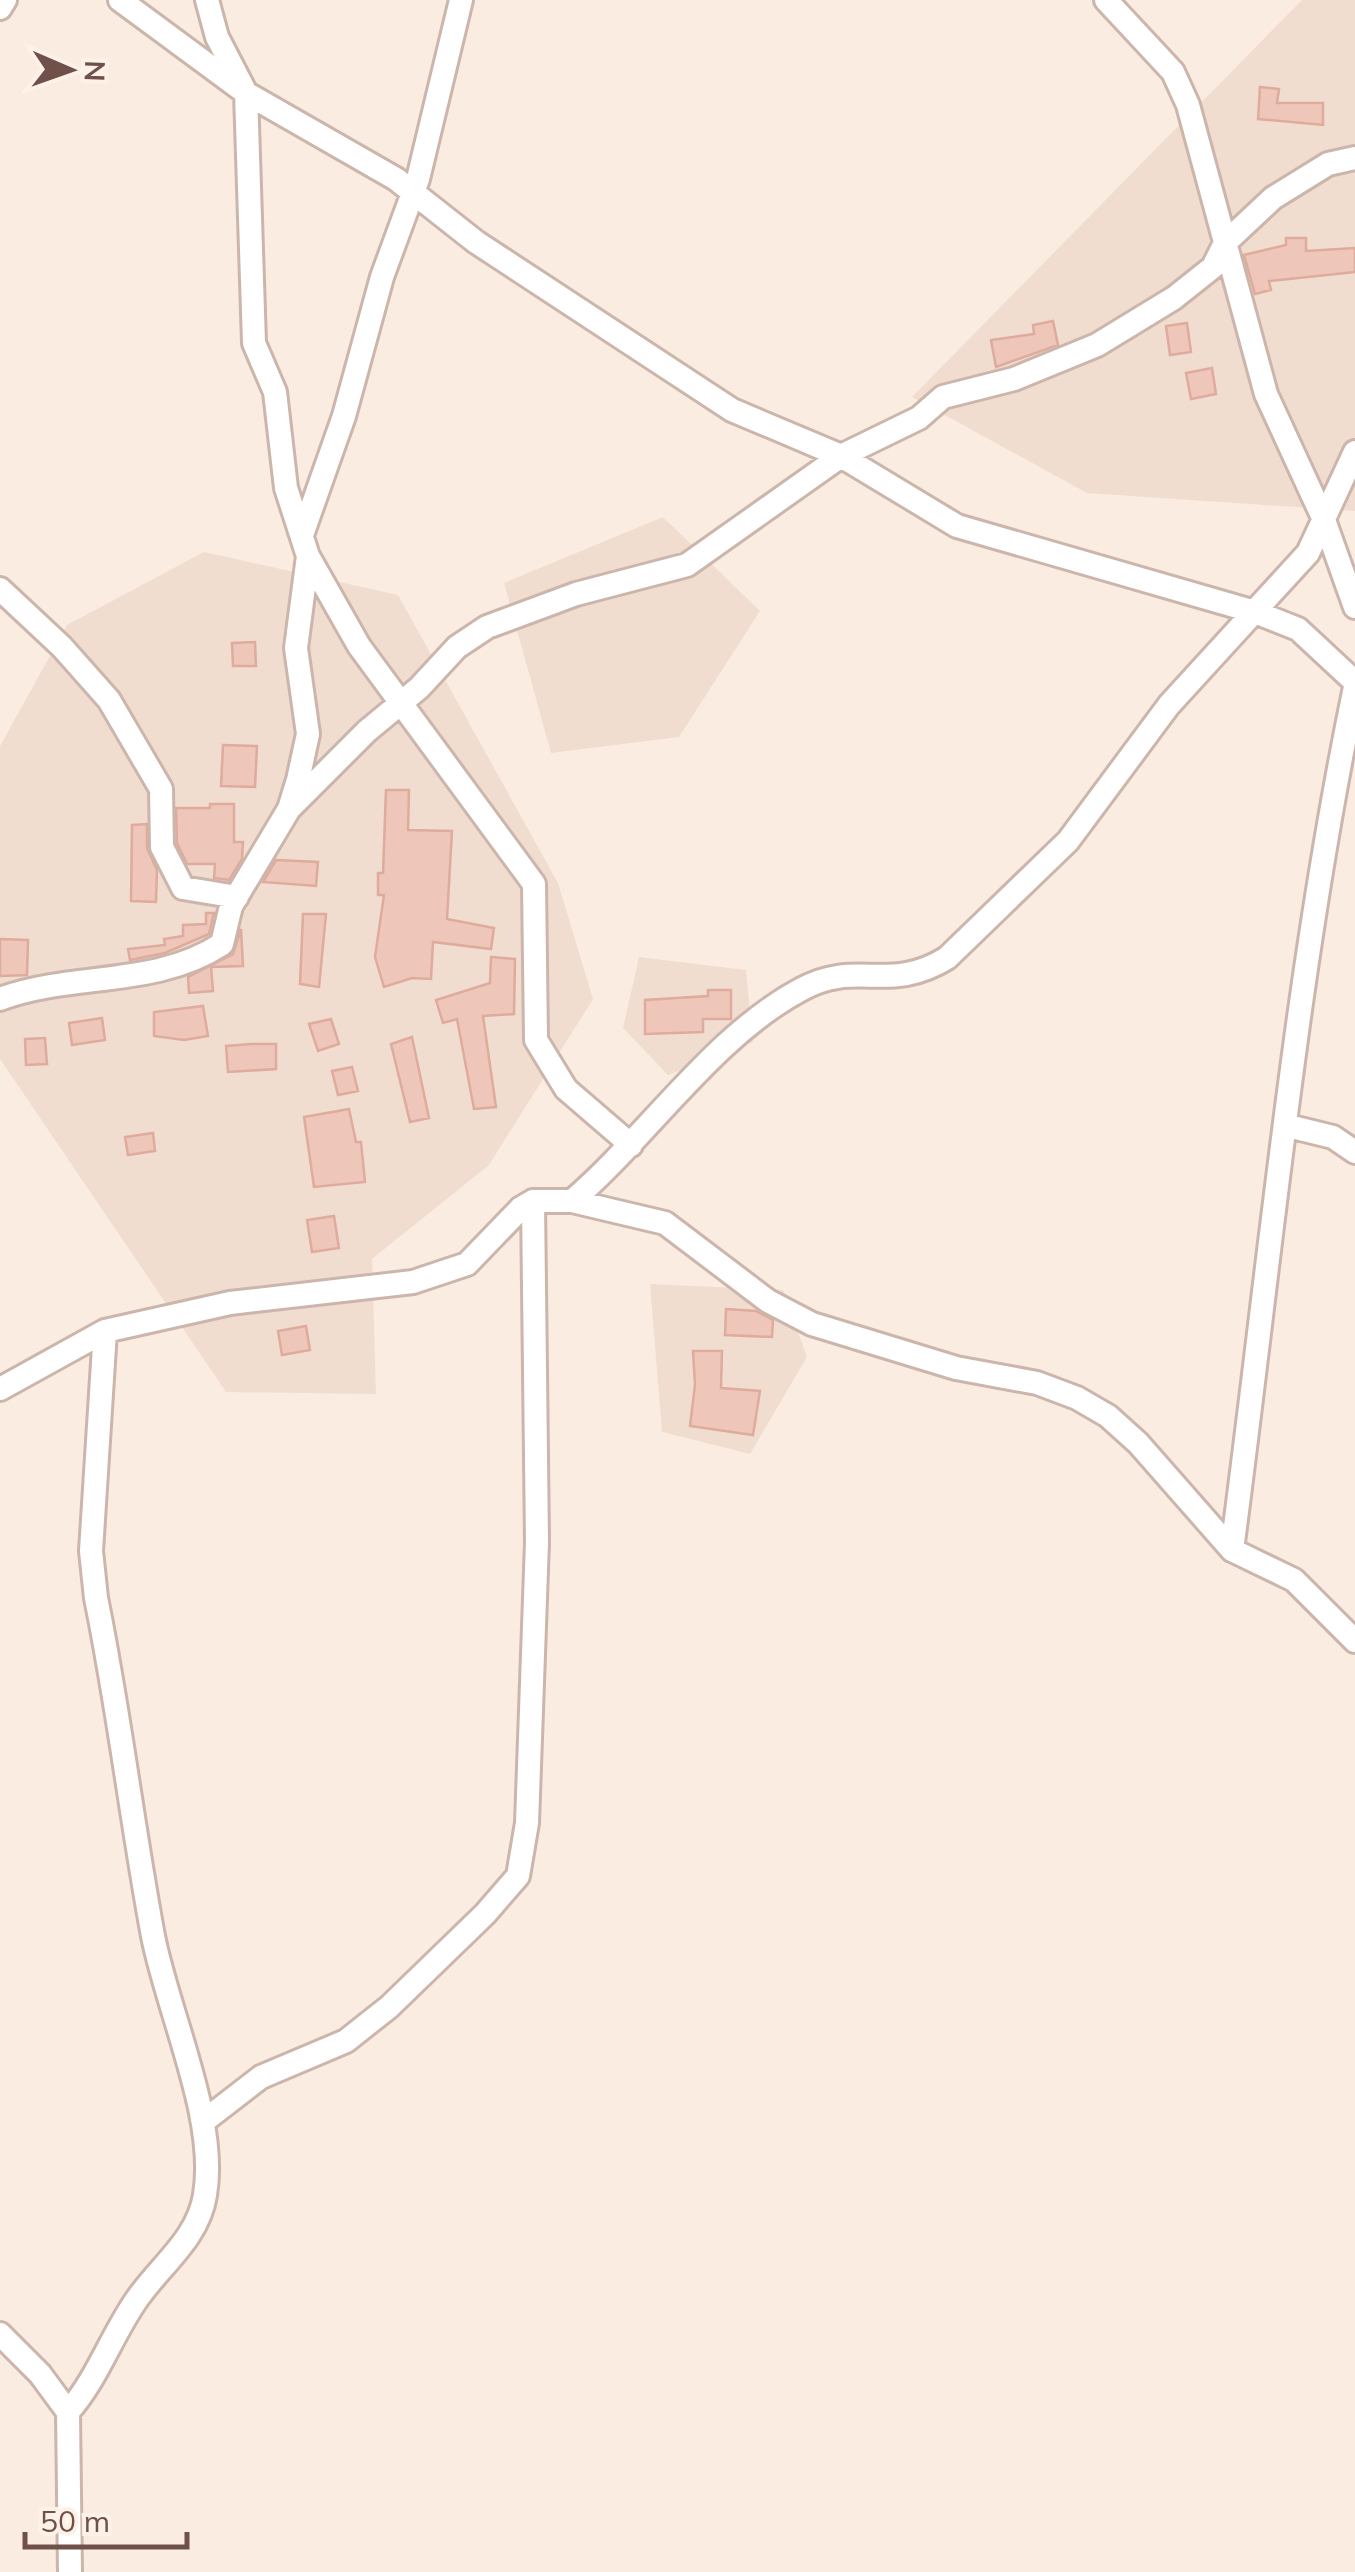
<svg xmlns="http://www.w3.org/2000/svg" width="1355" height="2572" font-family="Mulish,sans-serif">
  <rect width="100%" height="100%" fill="#faece1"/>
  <path fill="#f1ddd0" d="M 1302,0 L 1355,0 L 1355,511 L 1087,493 L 912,397 Z
    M 663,517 L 760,611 L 679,737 L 551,753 L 504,583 Z
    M 204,552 L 398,595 L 558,883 L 593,999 L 489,1165 L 372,1259 L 376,1394 L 226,1392 L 0,1059 L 0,746 L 67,625 Z
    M 639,957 L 746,970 L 753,1042 L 668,1075 L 623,1028 Z
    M 650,1284 L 783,1290 L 807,1357 L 750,1454 L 662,1432 Z"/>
  <path fill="#eec7ba" stroke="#dfab9c" stroke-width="2.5" d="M 1260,87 L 1279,89 L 1277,103 L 1323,103 L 1323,125 L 1258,119 Z
    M 1286,238 L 1306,238 L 1306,251 L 1355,248 L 1355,272 L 1269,281 L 1271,290 L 1255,294 L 1244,255 L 1286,245 Z
    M 1053,321 L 1058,345 L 996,367 L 991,340 L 1034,334 L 1033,325 Z
    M 1187,323 L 1191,352 L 1170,355 L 1166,326 Z
    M 1212,368 L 1216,394 L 1191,399 L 1186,373 Z
    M 255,642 L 256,666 L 233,666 L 232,643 Z
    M 223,745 L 257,746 L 255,787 L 221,786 Z
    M 386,790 L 409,790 L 408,830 L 452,831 L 447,919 L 494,928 L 491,949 L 433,942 L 431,979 L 412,978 L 384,987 L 375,957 L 384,895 L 378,895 L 378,873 L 383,873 Z
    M 210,804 L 234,804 L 234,842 L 243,842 L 242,859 L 229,880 L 214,878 L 215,864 L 187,864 L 177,843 L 176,808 L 210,808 Z
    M 147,824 L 147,848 L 157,870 L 156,902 L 131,901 L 132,825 Z
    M 276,860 L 318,862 L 316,886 L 263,882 Z
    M 206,913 L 214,913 L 209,934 L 165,953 L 130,960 L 128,949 L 165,945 L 164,939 L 183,936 L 183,925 L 206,924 Z
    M 303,914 L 326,914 L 319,987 L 300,984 Z
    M 241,929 L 243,966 L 211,967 L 213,991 L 189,993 L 188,977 L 233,954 Z
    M 0,939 L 28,940 L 27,975 L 0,976 Z
    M 491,957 L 515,959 L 514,1014 L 483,1016 L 496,1107 L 474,1109 L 457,1019 L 443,1023 L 436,1000 L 490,983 Z
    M 708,990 L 731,990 L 731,1019 L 703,1019 L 703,1032 L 645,1034 L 645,1000 L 708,996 Z
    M 203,1006 L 208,1036 L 184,1040 L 154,1036 L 154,1012 Z
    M 102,1018 L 105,1040 L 72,1045 L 69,1023 Z
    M 331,1019 L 339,1044 L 318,1051 L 309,1024 Z
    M 412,1037 L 429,1118 L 410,1122 L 391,1044 Z
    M 45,1038 L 47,1064 L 26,1065 L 25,1039 Z
    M 251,1044 L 276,1044 L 276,1069 L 228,1072 L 226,1046 Z
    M 352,1067 L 358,1091 L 338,1095 L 332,1071 Z
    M 349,1109 L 356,1142 L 361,1142 L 365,1182 L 314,1187 L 304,1117 Z
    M 153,1133 L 155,1151 L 128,1155 L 125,1137 Z
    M 334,1216 L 339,1248 L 312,1252 L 307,1220 Z
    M 726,1309 L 756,1311 L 773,1320 L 772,1337 L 725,1335 Z
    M 306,1326 L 310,1350 L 282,1355 L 278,1331 Z
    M 693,1351 L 722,1351 L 721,1388 L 760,1391 L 753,1435 L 690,1426 L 695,1385 Z"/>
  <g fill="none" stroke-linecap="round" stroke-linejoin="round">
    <g stroke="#ccb5ab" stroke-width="28">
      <path id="street" d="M 120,0 L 246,93 L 396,179 L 476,242 L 732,410 L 841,456 L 957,526 L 1255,612 L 1298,629 L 1355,682
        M 1106,0 L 1173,72 L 1188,105 L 1266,394 L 1324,520 L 1355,607
        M 0,8 L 5,0
        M 302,535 L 344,416 L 382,277 L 418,179 L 461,0
        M 308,556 L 359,646 L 534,884 L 536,1040 L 566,1089 L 631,1145
        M 0,589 L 62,647 L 109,700 L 161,789 L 162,847 L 183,888 L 237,897
        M 289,809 L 367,731 L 419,688 L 457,647 L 487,627 L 576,594 L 687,565 L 841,456 L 919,418 L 943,397 L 1014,379 L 1097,345 L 1174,298 L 1213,267 L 1225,243 L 1273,198 L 1328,164 L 1355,158
        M 0,999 C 72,972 155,988 222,944 L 231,906 L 289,809 L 298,780 L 308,734 L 296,648 L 308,556 L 286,488 L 275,392 L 254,343 L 246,93 L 217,37 L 207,0
        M 1288,1126 L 1333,1137 L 1355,1152
        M 572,1201 C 648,1136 713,1036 802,989 C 857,959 889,994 947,958 L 1068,841 L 1169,705 L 1308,553 L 1355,452
        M 0,1389 L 105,1331 L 230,1303 L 413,1282 L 467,1264 L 521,1208 L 533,1201 L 572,1201 L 665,1223 L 768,1301 L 812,1324 L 956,1368 L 1037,1383 L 1077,1398 L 1108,1416 L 1138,1443 L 1232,1550 L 1294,1580 L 1355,1641
        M 1232,1550 C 1270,1262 1296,971 1355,687
        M 204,2121 L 261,2077 L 346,2041 L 389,2007 L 485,1914 L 518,1876 L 527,1823 L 537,1542 L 533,1201
        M 0,2334 L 40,2374 L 68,2412 L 70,2572
        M 68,2412 C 97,2379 110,2339 135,2302 C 158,2267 198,2240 205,2195 C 218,2119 168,2013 153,1936 C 132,1824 119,1710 96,1598 L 91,1551 L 105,1331"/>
    </g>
    <use href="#street" stroke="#fff" stroke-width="22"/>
  </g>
  <g transform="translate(70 70) rotate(92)" stroke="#fef1e6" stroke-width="8" paint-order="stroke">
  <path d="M0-8L18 38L0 25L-18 38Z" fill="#6f514a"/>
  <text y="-15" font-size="28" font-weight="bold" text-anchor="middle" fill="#6f514a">N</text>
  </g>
  <path d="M25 2532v15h162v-15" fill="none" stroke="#6f514a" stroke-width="5"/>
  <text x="40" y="2532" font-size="30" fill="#6f514a" stroke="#fef1e6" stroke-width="8" paint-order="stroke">50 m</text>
</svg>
